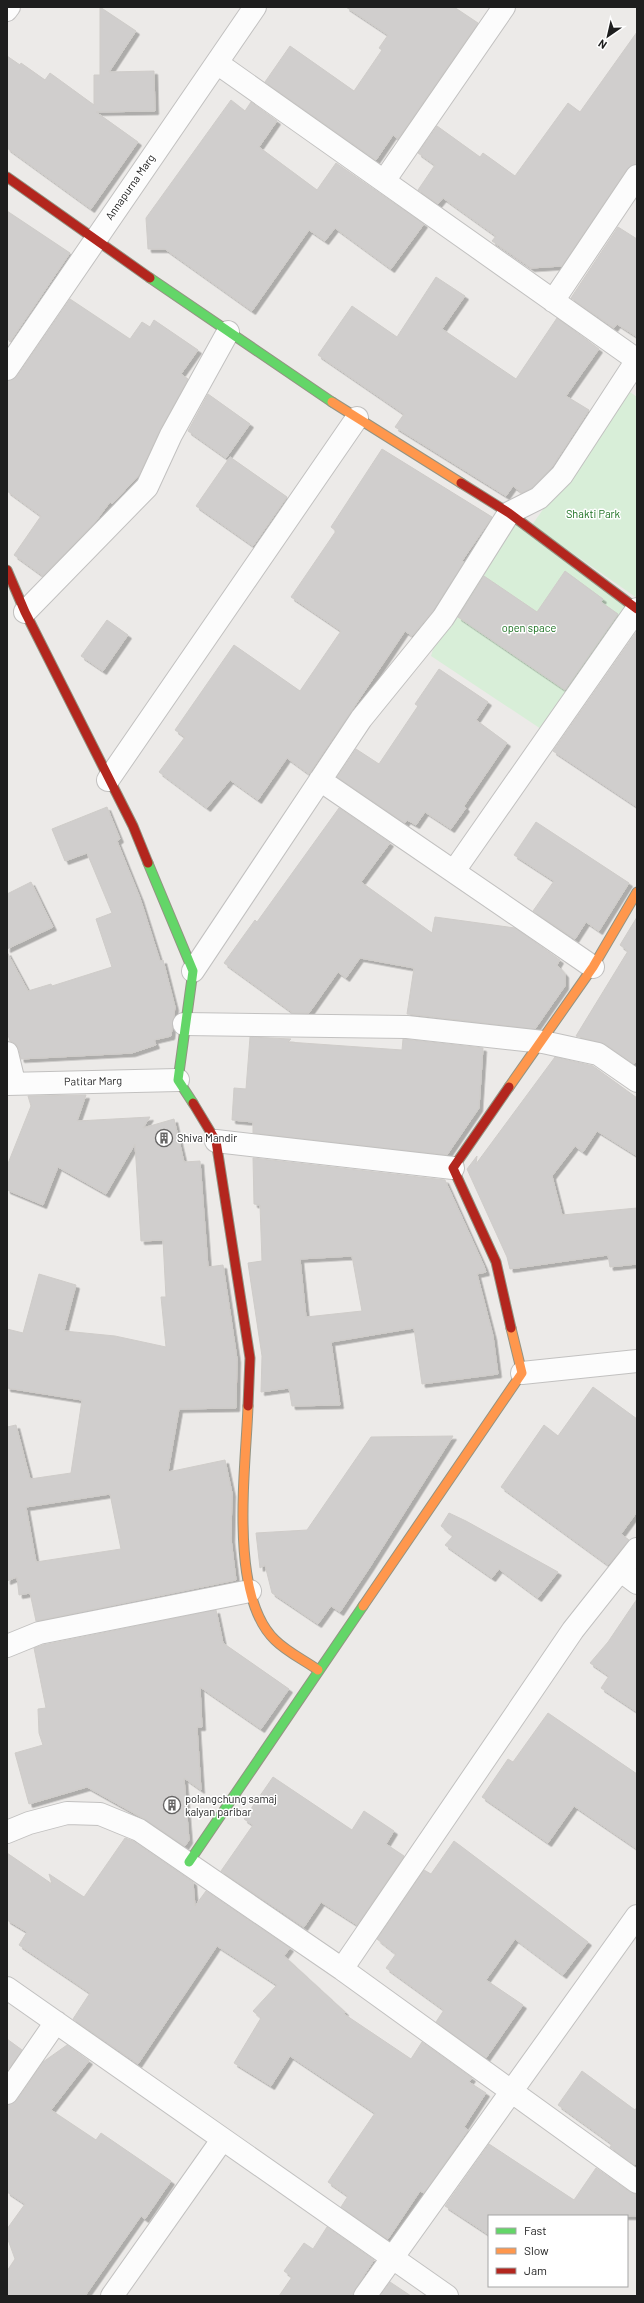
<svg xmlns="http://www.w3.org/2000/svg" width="644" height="2303" font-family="Barlow,sans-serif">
  <defs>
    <filter id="shadow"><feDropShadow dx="3.5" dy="3.5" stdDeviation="0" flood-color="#0004"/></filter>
  </defs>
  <rect width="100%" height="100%" fill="#eceae8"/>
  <path fill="#d8eed8" d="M 627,390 L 637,397 L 637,598 L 532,525 Z
    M 510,519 L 637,609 L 553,737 L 431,656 L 440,626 Z"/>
  <path fill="#d0cecd" stroke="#cfccc9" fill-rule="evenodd" filter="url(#shadow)" d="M 100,7 L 136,31 L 109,72 L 154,71 L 155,111 L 96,112 L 138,142 L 91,209 L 7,148 L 7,56 L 20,65 L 21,63 L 45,80 L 50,73 L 94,105 L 94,75 L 100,75 Z
    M 346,7 L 454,7 L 478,23 L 398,139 L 393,135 L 376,160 L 265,82 L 290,46 L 354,91 L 382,50 L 379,48 L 388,35 Z
    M 637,32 L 637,164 L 627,169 L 562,266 L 531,268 L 492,241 L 496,236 L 443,198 L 438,204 L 418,190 L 435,165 L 418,153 L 437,126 L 480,157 L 483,153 L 515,176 L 568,103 L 580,112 Z
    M 231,100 L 245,111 L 251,102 L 277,121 L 259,147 L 317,190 L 336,163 L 424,224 L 391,269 L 335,228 L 325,241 L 309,230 L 252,311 L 165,249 L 148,249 L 146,218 Z
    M 7,211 L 70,253 L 10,342 L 7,337 Z
    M 618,227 L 637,239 L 637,337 L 617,324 L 614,328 L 571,298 Z
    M 436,277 L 465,296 L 442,329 L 516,379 L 557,318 L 599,349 L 566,396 L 589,410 L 552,467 L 532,488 L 522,493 L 513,486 L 506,496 L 395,427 L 404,414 L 318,355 L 352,306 L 397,337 Z
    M 70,299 L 130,339 L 142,322 L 150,327 L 154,320 L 198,350 L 181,374 L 188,379 L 160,430 L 139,475 L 112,504 L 110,502 L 96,521 L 43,576 L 14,555 L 41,516 L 7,491 L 7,381 L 17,376 Z
    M 208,394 L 250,424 L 226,458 L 188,431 Z
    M 382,449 L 492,517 L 462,561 L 464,562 L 433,611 L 412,636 L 405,631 L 309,774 L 287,758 L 258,800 L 230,780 L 207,808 L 159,772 L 185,737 L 175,730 L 234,645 L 300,691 L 341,631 L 291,597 L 336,531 L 331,527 Z
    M 230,457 L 287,497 L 253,546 L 196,506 Z
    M 565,571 L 603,599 L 601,602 L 618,614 L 565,690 L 458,617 L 484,576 L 537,612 Z
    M 107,620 L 128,635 L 103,671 L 81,656 Z
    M 637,631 L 637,807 L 553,751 Z
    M 439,669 L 488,702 L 476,720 L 507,743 L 464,806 L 466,808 L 451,829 L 425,812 L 416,825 L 407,820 L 405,823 L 337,777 L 356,749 L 379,764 L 418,706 L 415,704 Z
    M 107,807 L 120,839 L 117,841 L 140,898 L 160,961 L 163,960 L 175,1007 L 171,1036 L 154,1040 L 156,1045 L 132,1053 L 21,1059 L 19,1050 L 16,1044 L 10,1041 L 7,1032 L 7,952 L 28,991 L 51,984 L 52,986 L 112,967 L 96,919 L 112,913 L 87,853 L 65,861 L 52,829 Z
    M 339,808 L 390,843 L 361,882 L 432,933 L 435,917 L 515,928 L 560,960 L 557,965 L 565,974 L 565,986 L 535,1029 L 407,1014 L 414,968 L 360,958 L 346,978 L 338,972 L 309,1013 L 293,1013 L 224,963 L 255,920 L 257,922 Z
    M 536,822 L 629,883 L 599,931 L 586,922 L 575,939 L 533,911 L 554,881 L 514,855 Z
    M 31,882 L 53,927 L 7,949 L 7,894 Z
    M 637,917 L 637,1059 L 634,1064 L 605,1044 L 576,1036 L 628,951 L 620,945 Z
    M 250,1037 L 291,1039 L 288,1042 L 402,1050 L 403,1039 L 483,1048 L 479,1108 L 447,1155 L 253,1133 L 253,1122 L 232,1120 L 234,1088 L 246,1089 Z
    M 555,1057 L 593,1066 L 637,1098 L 637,1156 L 597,1131 L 583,1152 L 575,1146 L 552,1176 L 562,1215 L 637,1208 L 637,1264 L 610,1267 L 608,1255 L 510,1269 L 507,1257 L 467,1169 L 477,1156 L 476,1164 Z
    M 86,1095 L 77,1121 L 150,1117 L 143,1128 L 174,1119 L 184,1162 L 200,1161 L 208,1267 L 223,1265 L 237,1359 L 236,1408 L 179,1409 L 168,1472 L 225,1460 L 232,1493 L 231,1539 L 236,1580 L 36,1621 L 30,1593 L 19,1595 L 17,1577 L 7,1581 L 7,1427 L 16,1425 L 30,1479 L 71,1473 L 82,1400 L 7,1388 L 7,1329 L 23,1333 L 39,1274 L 76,1285 L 64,1331 L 115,1336 L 166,1347 L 161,1297 L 166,1297 L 163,1240 L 141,1241 L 135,1144 L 106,1194 L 58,1167 L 43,1205 L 7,1190 L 7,1166 L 31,1106 L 28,1096 ZM 110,1494 L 121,1549 L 36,1562 L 26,1507 Z
    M 253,1158 L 445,1180 L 484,1266 L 486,1272 L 477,1274 L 493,1336 L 498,1374 L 422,1384 L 414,1328 L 331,1342 L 340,1405 L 292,1406 L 289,1388 L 261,1392 L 262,1356 L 248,1263 L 262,1261 L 260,1205 L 254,1204 ZM 352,1256 L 362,1311 L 306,1317 L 300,1259 Z
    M 593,1387 L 637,1419 L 637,1512 L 621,1534 L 629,1540 L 608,1565 L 501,1487 L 544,1425 L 558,1436 Z
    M 453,1436 L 370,1567 L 340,1612 L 331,1606 L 318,1624 L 272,1593 L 265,1565 L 260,1568 L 256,1533 L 307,1530 L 371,1437 Z
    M 449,1513 L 466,1521 L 558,1572 L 538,1598 L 499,1569 L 492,1578 L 445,1545 L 453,1536 L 441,1526 Z
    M 637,1599 L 637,1712 L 601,1688 L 609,1676 L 590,1663 L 608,1642 Z
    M 216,1610 L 223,1643 L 289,1689 L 261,1729 L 200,1687 L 202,1727 L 197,1727 L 201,1790 L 184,1778 L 189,1840 L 185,1846 L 146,1820 L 87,1787 L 29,1804 L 15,1753 L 43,1745 L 39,1733 L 38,1709 L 46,1708 L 34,1648 L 43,1645 Z
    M 548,1713 L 637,1774 L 637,1849 L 574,1806 L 548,1843 L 482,1797 L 508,1759 L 513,1762 Z
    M 273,1777 L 352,1830 L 364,1811 L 394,1831 L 386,1844 L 404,1856 L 357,1925 L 321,1902 L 304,1927 L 221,1871 L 253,1825 L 244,1819 Z
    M 125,1838 L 133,1841 L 193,1882 L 195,1906 L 206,1891 L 290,1948 L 284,1956 L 345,2012 L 344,2014 L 411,2059 L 422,2042 L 472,2078 L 469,2082 L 486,2093 L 464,2127 L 468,2130 L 424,2193 L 420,2191 L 388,2239 L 341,2207 L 348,2196 L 328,2182 L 375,2113 L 290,2056 L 271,2086 L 234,2063 L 261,2018 L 253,2011 L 277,1985 L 217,1946 L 138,2064 L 73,2019 L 90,1993 L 19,1945 L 27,1932 L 7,1920 L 7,1853 L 52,1884 L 49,1874 L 84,1897 Z
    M 454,1841 L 588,1942 L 563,1975 L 515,1939 L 486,1980 L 523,2005 L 486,2058 L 436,2022 L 444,2010 L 386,1968 L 396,1954 L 377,1939 L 424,1870 L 431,1874 Z
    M 7,2039 L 22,2050 L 7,2071 Z
    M 67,2045 L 89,2061 L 51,2110 L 96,2140 L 101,2133 L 171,2181 L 145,2219 L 141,2216 L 85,2296 L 7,2296 L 7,2271 L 15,2259 L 7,2237 L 7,2229 L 25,2204 L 7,2192 L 7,2105 L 17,2100 L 43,2062 Z
    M 582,2071 L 635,2110 L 637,2107 L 637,2163 L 634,2165 L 610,2147 L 612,2144 L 558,2105 Z
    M 489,2144 L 574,2200 L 596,2168 L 630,2192 L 637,2195 L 637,2216 L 489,2216 L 489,2235 L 445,2206 Z
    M 327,2227 L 374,2260 L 355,2289 L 353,2296 L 279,2296 L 292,2277 L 284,2271 L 304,2243 L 313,2249 Z
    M 390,2282 L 411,2296 L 380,2296 Z"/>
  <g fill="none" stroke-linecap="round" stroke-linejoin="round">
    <g stroke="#c2c1c0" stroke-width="22">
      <path id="lane" d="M 7,11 L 10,7"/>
    </g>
    <g stroke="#c2c1c0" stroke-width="24">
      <path id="street" d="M 217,63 L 637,360
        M 384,181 L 504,7
        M 553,301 L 637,176
        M 7,369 L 255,7
        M 25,612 L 147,487 L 171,435 L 228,332
        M 108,780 L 357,418
        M 320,780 L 593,967
        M 454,871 L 637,609
        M 193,971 L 361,719 L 443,618 L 509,513 L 539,498 L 562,475 L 637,360
        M 184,1024 L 407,1027 L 543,1042 L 598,1054 L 637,1081
        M 7,1053 L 14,1082
        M 7,1084 L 178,1080
        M 216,1141 L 453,1168
        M 522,1373 L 637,1361
        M 621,1571 L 637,1583
        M 7,1646 L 39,1633 L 250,1591
        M 7,1832 L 29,1823 L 67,1813 L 100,1814 L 139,1830 L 342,1969 L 637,2182
        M 342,1969 L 573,1630 L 637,1549
        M 7,1988 L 447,2296
        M 7,2093 L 56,2022
        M 112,2296 L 222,2140
        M 365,2296 L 637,1916"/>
    </g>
    <g stroke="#939382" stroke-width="11">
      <path id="fast" d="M 150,278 L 332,402
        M 148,863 L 193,971 L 178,1080 L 193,1103
        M 189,1862 L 363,1606"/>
    </g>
    <g stroke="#939382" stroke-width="11">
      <path id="slow" d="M 332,402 L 461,483
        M 509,1087 L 593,967 L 637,892
        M 248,1406 C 246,1467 228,1595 275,1640 C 287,1652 304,1660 318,1670
        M 363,1606 L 522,1373 L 511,1328"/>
    </g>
    <g stroke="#939382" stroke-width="11">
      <path id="jam" d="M 7,177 L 150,278
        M 461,483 L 509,513 L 637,609
        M 7,570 L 25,612 L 133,826 L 148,863
        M 509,1087 L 453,1168 L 496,1262 L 511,1328
        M 193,1103 L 216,1141 L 250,1358 L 248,1406"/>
    </g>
    <use href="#lane" stroke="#fcfcfc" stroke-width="20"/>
    <use href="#street" stroke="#fcfcfc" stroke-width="22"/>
    <use href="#fast" stroke="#63d668" stroke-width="9"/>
    <use href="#slow" stroke="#ff974d" stroke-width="9"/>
    <use href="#jam" stroke="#b3261e" stroke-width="9"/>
  </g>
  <defs>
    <g id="building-ring" transform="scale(0.9)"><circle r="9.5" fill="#fff" stroke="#666565" stroke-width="1.5"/><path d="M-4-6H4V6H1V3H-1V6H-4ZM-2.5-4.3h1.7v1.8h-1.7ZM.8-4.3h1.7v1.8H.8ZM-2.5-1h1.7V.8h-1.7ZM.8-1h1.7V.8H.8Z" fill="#666565"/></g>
  </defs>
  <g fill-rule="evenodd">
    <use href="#building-ring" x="164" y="1138"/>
    <use href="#building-ring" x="172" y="1805"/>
  </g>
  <g text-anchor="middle" stroke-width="3" stroke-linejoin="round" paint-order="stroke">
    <g font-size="11" fill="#1e1e1e" stroke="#fff">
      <text transform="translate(130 187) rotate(-55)" y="4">Annapurna Marg</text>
      <text transform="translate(93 1081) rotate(-1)" y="4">Patitar Marg</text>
    </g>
    <g font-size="11" fill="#196f1f" stroke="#fff">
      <text x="593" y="518">Shakti Park</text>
      <text x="529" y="632">open space</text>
    </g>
    <g font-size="11" fill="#1e1e1e" stroke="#fff" text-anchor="start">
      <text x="177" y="1142">Shiva Mandir</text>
      <text x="185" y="1803">polangchung samaj<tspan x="185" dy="13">kalyan paribar</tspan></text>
    </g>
  </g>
  <rect width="644" height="2303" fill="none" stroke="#1e1e1e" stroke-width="16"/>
  <rect x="488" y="2215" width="140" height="72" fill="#ffffff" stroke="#a5a5a5"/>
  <rect x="496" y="2228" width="20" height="6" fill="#63d668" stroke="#a5a5a5"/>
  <text x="524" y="2235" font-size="12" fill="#1e1e1e">Fast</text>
  <rect x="496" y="2248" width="20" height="6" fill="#ff974d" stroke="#a5a5a5"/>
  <text x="524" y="2255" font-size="12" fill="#1e1e1e">Slow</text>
  <rect x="496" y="2268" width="20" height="6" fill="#b3261e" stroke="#a5a5a5"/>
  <text x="524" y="2275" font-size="12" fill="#1e1e1e">Jam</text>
  <g transform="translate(608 36) rotate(214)" stroke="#ffffff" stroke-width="3" paint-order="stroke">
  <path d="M0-3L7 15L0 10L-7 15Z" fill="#1e1e1e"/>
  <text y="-6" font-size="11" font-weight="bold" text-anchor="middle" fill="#1e1e1e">N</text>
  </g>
</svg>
